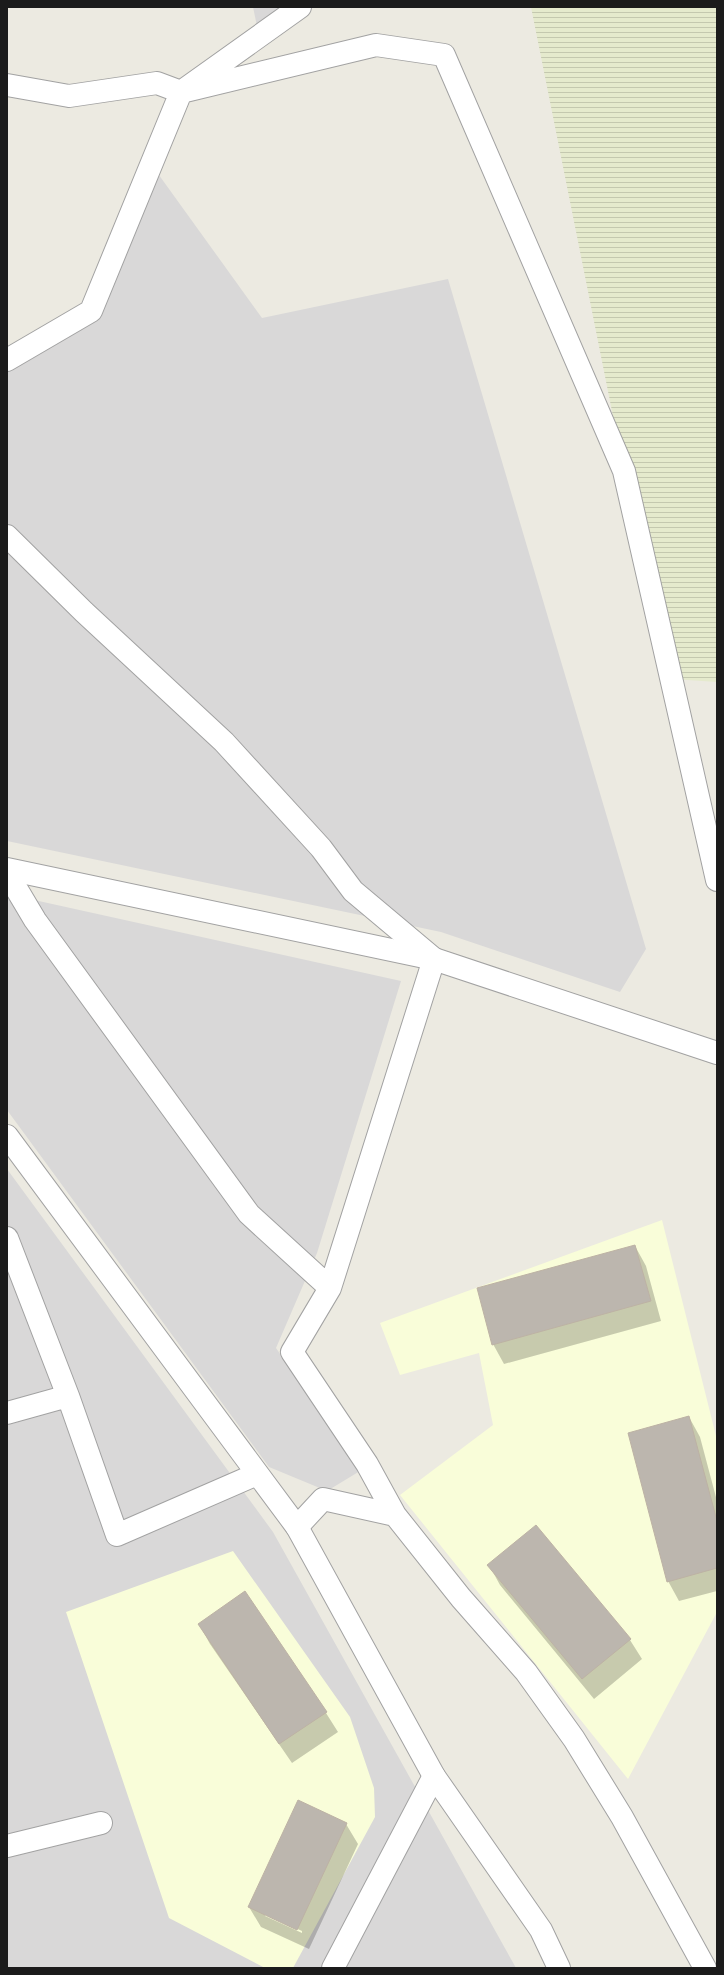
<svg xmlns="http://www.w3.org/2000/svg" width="724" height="1975" font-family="'Exo 2',sans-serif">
  <defs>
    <pattern id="farmland-rules" width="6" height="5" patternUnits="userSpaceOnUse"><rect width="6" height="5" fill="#e5eacd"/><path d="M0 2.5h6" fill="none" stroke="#c4c8af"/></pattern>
  </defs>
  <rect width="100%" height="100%" fill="#eceae1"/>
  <path fill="#d9d8d8" d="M 253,7 L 300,7 L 259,36 Z
    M 151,164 L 262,318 L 448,279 L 646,949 L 620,992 L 441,932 L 7,841 L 7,360 L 91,311 Z
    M 7,894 L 401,981 L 317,1253 L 276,1348 L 360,1471 L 327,1491 L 269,1467 L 7,1110 Z
    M 7,1169 L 273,1532 L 516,1968 L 7,1968 Z"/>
  <path fill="#f9fdd9" d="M 662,1220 L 717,1440 L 717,1612 L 628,1779 L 400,1495 L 493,1425 L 479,1353 L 400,1375 L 380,1323 Z
    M 233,1551 L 350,1717 L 374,1788 L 375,1817 L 293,1968 L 265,1968 L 169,1918 L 66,1612 Z"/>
  <path fill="url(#farmland-rules)" d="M 531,7 L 717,7 L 717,682 L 672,679 L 624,471 Z"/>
  <path fill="#0003" fill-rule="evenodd" d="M 635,1246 L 646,1266 L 661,1321 L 504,1364 L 493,1344 Z
    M 689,1417 L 700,1437 L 717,1501 L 717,1591 L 679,1601 L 668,1581 Z
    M 536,1526 L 630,1640 L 642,1659 L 594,1699 L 500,1585 L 489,1565 Z
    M 245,1593 L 326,1713 L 338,1732 L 292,1763 L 210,1644 L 199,1624 Z
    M 346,1824 L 358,1844 L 309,1949 L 261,1927 L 249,1907 ZM 265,1914 L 302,1931 L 302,1933 L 265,1916 Z"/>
  <path fill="#bcb6ae" stroke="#bdb2a4" d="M 635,1245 L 651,1301 L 492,1345 L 477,1288 Z
    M 689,1416 L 717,1521 L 717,1568 L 667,1582 L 628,1433 Z
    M 536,1525 L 631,1639 L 582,1679 L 487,1565 Z
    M 245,1591 L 327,1712 L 279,1744 L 198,1624 Z
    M 298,1800 L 347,1823 L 297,1930 L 248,1907 Z"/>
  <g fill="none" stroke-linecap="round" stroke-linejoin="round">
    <g stroke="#a2a2a2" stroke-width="24">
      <path id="minor" d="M 7,85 L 69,96 L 157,83 L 181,92 L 376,45 L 444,55 L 624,471 L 717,880
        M 7,360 L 91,311 L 181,92 L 300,7
        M 7,536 L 84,612 L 224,742 L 321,848 L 353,891 L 434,959 L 330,1288 L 292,1352 L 367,1464 L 395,1515 L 461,1598 L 526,1672 L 574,1739 L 622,1817 L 705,1968
        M 7,873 L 35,920 L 249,1214 L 330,1288
        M 7,1238 L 68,1396 L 117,1535 L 257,1474
        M 7,1413 L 68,1396
        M 297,1527 L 323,1499 L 395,1515
        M 7,1846 L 101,1823
        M 333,1968 L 434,1776"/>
    </g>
    <g stroke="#a2a2a2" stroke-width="24">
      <path id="tertiary" d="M 7,869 L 434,959 L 717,1053
        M 7,1136 L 297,1527 L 434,1776 L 541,1930 L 559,1968"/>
    </g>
    <use href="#minor" stroke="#fff" stroke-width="22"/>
    <use href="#tertiary" stroke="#fff" stroke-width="22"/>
  </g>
  <rect width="724" height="1975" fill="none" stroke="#1b1b1b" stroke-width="16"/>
</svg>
